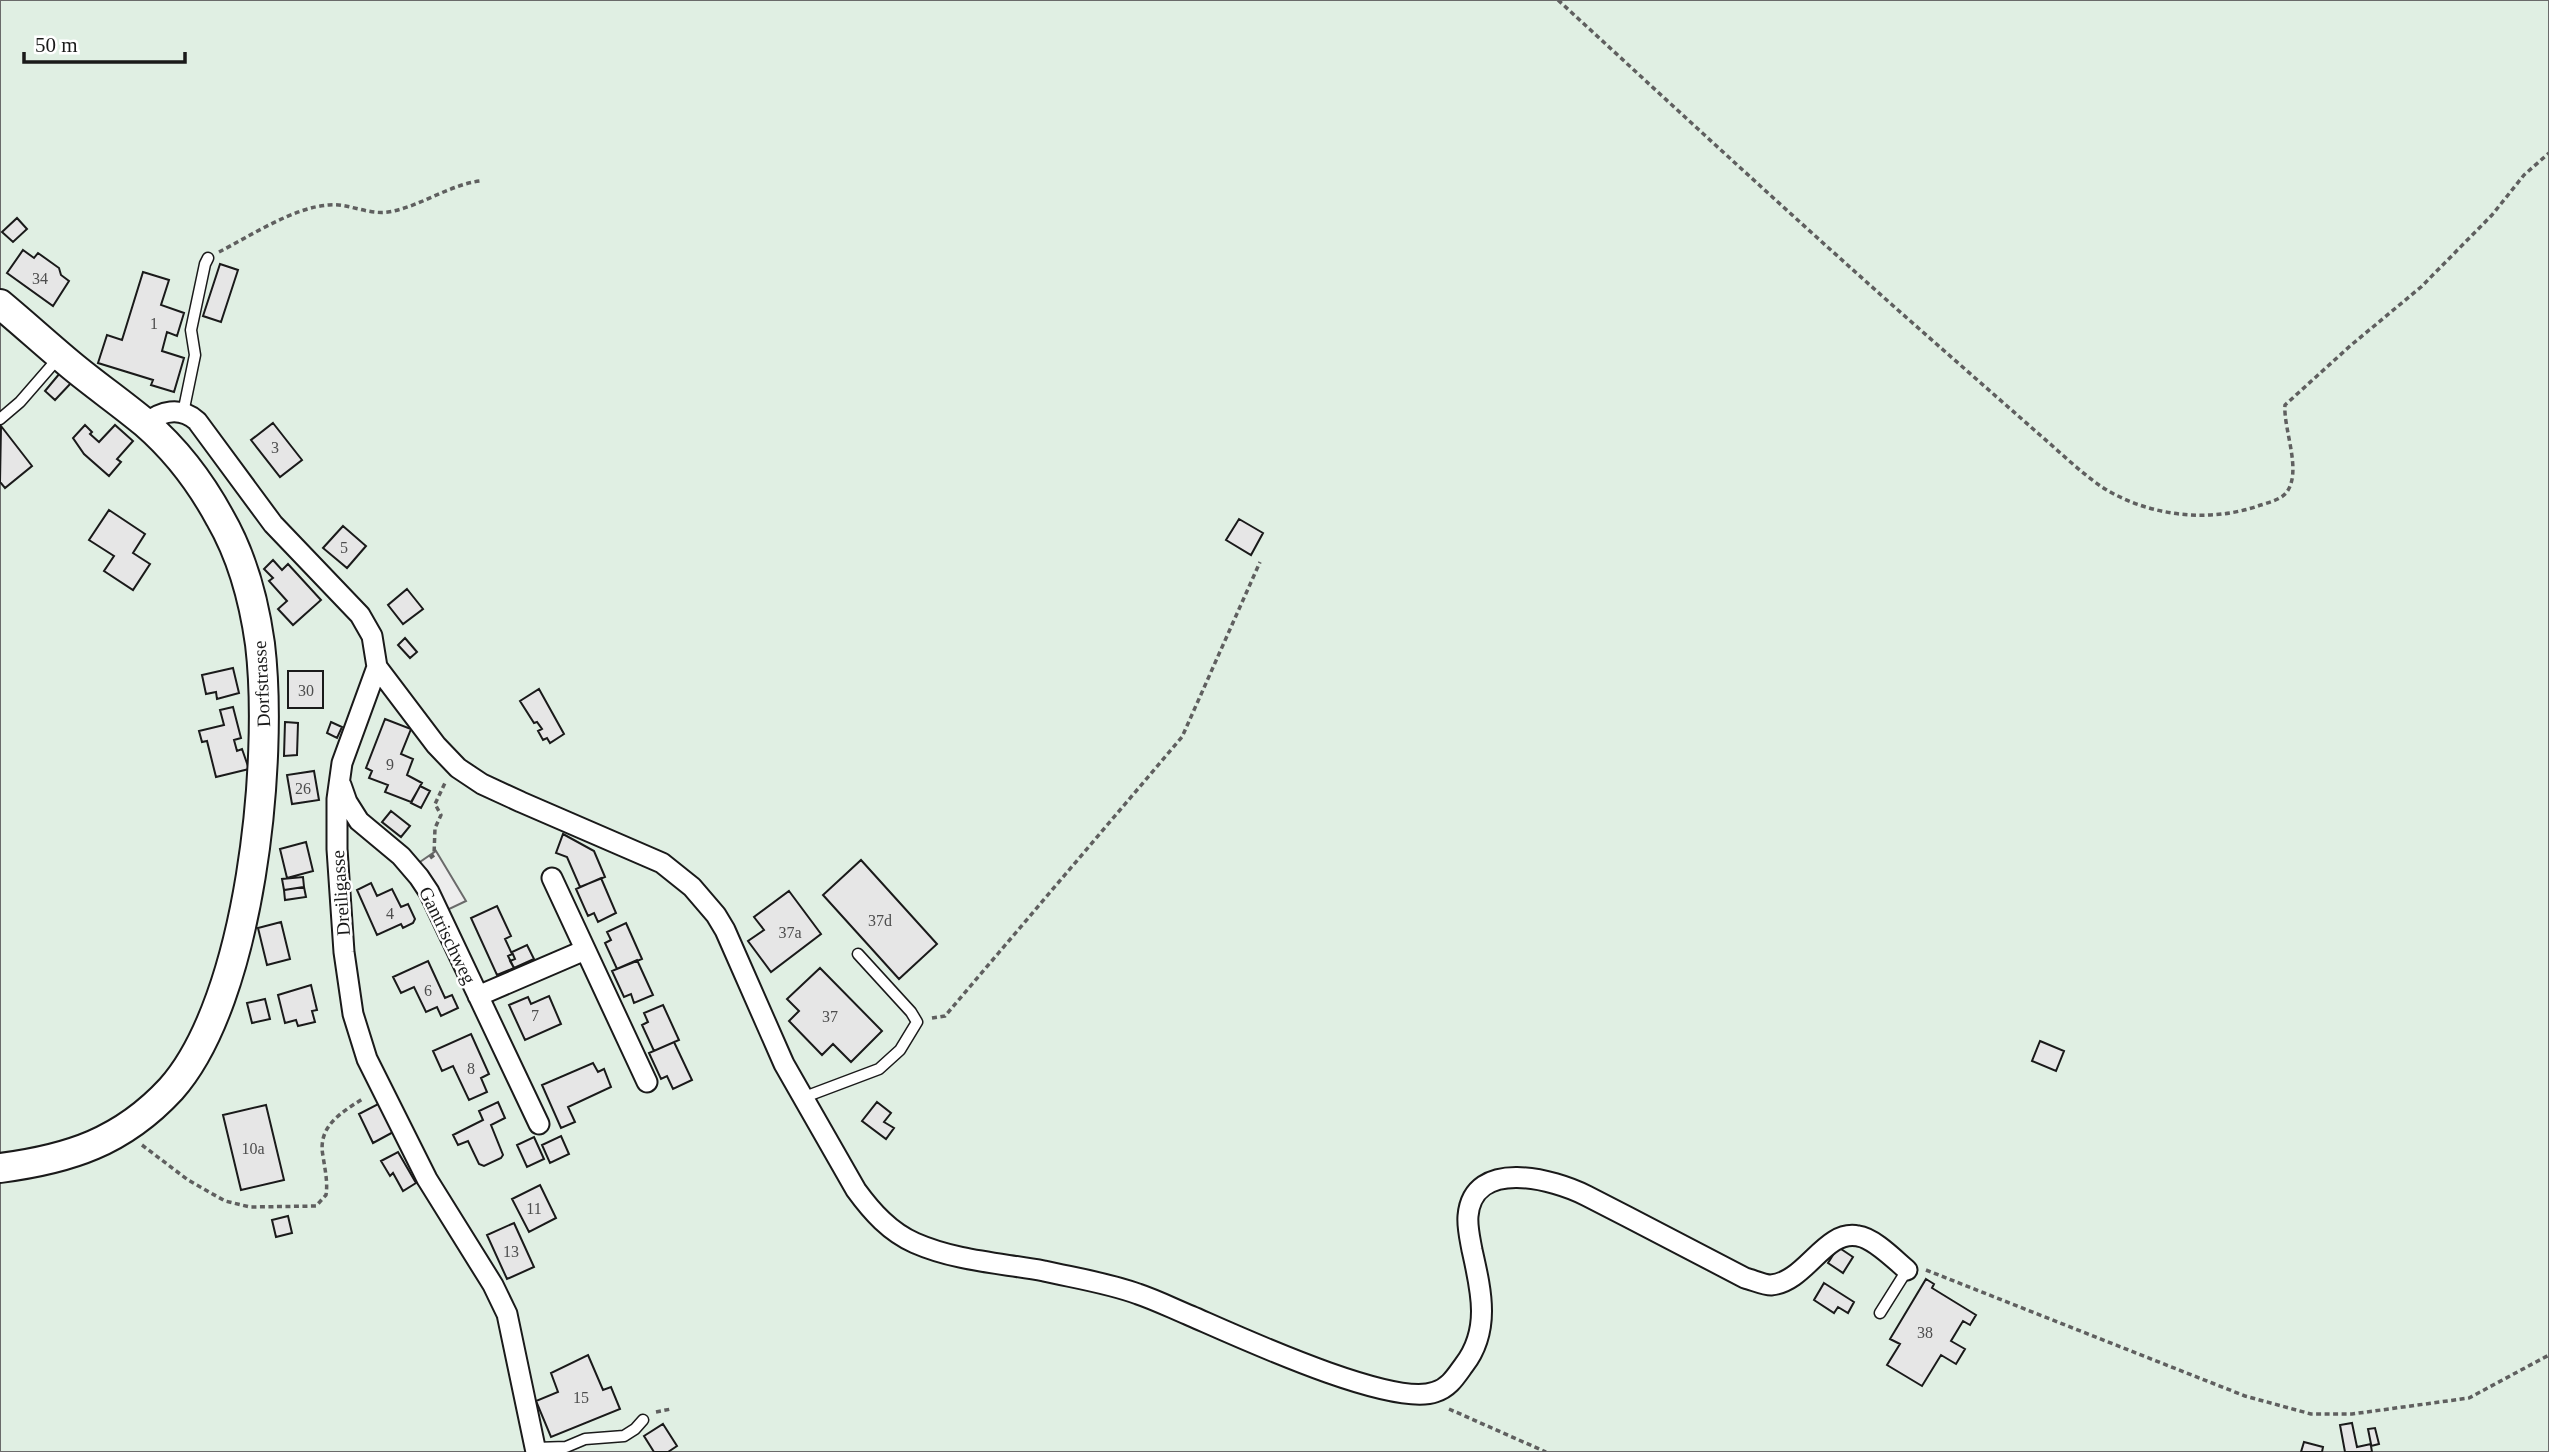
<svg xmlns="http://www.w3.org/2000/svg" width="2549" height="1452" font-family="Georgia,serif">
  <rect width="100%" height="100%" fill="#fff"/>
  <path fill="#e0efe3" stroke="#6a6a6a" stroke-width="2" d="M 0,0 L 2549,0 L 2549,1452 L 0,1452 Z"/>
  <path fill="#ededed" stroke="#6a6a6a" stroke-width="2" d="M 436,851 L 466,901 L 445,911 L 417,864 Z"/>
  <path fill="#e6e6e6" stroke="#1a1a1a" stroke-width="2" d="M 17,218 L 27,229 L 13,242 L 2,232 Z
    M 23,250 L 34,258 L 38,253 L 59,268 L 61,275 L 69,281 L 53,306 L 7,273 Z
    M 220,264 L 238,270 L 221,322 L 203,316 Z
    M 143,272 L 169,280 L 161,305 L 184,313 L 177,336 L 167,332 L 162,351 L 184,358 L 174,392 L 151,385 L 153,380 L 98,363 L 107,335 L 122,340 Z
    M 60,373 L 71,383 L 55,400 L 45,391 Z
    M 273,423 L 302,460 L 280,477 L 251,440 Z
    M 85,425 L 92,432 L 90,434 L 99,442 L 115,425 L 133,441 L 117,459 L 121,462 L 109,476 L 84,454 L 73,438 Z
    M 1,426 L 32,466 L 5,488 L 0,482 Z
    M 109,510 L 145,534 L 133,553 L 150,564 L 133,590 L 104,571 L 114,556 L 89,540 Z
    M 1239,519 L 1263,533 L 1251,555 L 1226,540 Z
    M 343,526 L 366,546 L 347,568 L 323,548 Z
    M 273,560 L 282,570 L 288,564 L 321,600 L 293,625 L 278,609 L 287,601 L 269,581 L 273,578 L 264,569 Z
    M 407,589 L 423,609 L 403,624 L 388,605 Z
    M 405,638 L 417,652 L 410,658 L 398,645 Z
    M 233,668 L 239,693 L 217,699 L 216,692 L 206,694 L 202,675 Z
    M 288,671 L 323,671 L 323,708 L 288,708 Z
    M 539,689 L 564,734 L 550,743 L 547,738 L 543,740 L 538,731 L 542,729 L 537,722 L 534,723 L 520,701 Z
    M 233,707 L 241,738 L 234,740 L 237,751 L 242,749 L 249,769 L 216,777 L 207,741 L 202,742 L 199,731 L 224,725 L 220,710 Z
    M 385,719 L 411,729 L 401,754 L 413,759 L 407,775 L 422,783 L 411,802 L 385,792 L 388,785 L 369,778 L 372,771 L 366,768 Z
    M 285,722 L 298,723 L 297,755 L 284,756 Z
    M 331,722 L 342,727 L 337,738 L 327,733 Z
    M 314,771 L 319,800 L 292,804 L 287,775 Z
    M 420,786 L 430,791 L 421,808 L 411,803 Z
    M 391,811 L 410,826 L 401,837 L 382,822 Z
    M 563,834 L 594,851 L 605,877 L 580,887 L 567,857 L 556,853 Z
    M 306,842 L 313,871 L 287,878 L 280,849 Z
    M 861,860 L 937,944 L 899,979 L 823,895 Z
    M 303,877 L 304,887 L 284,890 L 282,879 Z
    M 601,878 L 616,913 L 598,922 L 594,913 L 588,916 L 576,889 Z
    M 371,883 L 377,896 L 392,889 L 401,907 L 408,904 L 415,919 L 413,923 L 403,928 L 401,924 L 377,935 L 357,890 Z
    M 304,887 L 306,897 L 285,900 L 284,890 Z
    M 789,891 L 821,934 L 771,972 L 748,941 L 764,930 L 754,917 Z
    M 497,906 L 511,936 L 505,939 L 512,954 L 508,956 L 514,968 L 497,975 L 471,918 Z
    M 281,922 L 290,959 L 267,965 L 258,928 Z
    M 626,923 L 642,959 L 617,969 L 605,943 L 611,940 L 607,932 Z
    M 527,945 L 534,959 L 514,968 L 510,961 L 515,959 L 512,952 Z
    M 637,960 L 653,995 L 634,1003 L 631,994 L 624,997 L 612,971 Z
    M 428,961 L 445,998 L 452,995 L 458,1008 L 441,1016 L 437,1007 L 426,1012 L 414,987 L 401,993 L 393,977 Z
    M 820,968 L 882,1031 L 851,1062 L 833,1044 L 822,1055 L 789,1021 L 799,1011 L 787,999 Z
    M 311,985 L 317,1010 L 312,1011 L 315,1022 L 298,1026 L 296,1020 L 285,1023 L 278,995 Z
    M 549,996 L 561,1024 L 525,1040 L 509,1005 L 528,997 L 531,1004 Z
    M 265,999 L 270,1019 L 252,1023 L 247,1003 Z
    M 663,1005 L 679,1040 L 654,1051 L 642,1025 L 648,1022 L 644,1013 Z
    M 471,1034 L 489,1074 L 481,1078 L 487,1092 L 469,1100 L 453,1066 L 442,1071 L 433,1051 Z
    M 2040,1041 L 2064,1051 L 2056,1071 L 2032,1061 Z
    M 674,1042 L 692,1080 L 673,1089 L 667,1076 L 661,1079 L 649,1053 Z
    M 593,1063 L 598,1072 L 604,1069 L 611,1087 L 568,1107 L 575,1122 L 561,1128 L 542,1085 Z
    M 382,1102 L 397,1130 L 373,1143 L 359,1114 Z
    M 498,1102 L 505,1118 L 491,1125 L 503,1155 L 501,1158 L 484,1166 L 479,1164 L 468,1141 L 458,1145 L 453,1135 L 483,1120 L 479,1111 Z
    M 877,1102 L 891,1113 L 884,1122 L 894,1128 L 886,1139 L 862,1121 Z
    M 266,1105 L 284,1180 L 241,1190 L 223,1115 Z
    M 561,1136 L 569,1154 L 550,1163 L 542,1145 Z
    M 534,1137 L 544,1159 L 527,1167 L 517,1145 Z
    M 398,1152 L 416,1183 L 403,1191 L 393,1173 L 390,1176 L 381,1161 Z
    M 540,1185 L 556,1218 L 529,1232 L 512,1199 Z
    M 288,1216 L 292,1233 L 276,1237 L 272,1220 Z
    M 514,1223 L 534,1267 L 507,1279 L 487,1235 Z
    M 1838,1247 L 1853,1257 L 1843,1273 L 1828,1263 Z
    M 1926,1279 L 1934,1284 L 1932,1288 L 1976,1315 L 1970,1325 L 1963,1321 L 1951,1341 L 1965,1349 L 1956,1364 L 1941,1355 L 1922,1386 L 1887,1365 L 1900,1344 L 1890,1339 Z
    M 1824,1283 L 1854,1302 L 1848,1313 L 1838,1307 L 1834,1313 L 1814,1300 Z
    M 588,1355 L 603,1390 L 611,1387 L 620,1409 L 551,1437 L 536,1401 L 558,1392 L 551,1373 Z
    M 2352,1423 L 2357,1447 L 2371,1444 L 2368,1429 L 2375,1428 L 2379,1444 L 2371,1446 L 2372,1452 L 2345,1452 L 2340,1425 Z
    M 663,1424 L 677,1446 L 668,1452 L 654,1452 L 644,1436 Z
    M 2304,1442 L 2323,1447 L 2322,1452 L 2301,1452 Z"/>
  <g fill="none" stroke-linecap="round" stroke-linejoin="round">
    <g stroke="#1a1a1a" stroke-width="13">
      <path id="lane" d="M 183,413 L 195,355 L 191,330 L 205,264 L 208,258
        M 0,419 L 20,402 L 60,356
        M 802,1098 L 879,1069 L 900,1050 L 917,1022 L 911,1012 L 858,954
        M 1880,1313 L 1907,1270
        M 535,1448 L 566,1447 L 585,1439 L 624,1436 L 635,1429 L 643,1420"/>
    </g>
    <g stroke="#1a1a1a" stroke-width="23">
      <path id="street" d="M 145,424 C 161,411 180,406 197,421 L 273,524 L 360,615 L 372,636 L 377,667 L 342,763 L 337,799 L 337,849 L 344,952 L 353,1014 L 367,1059 L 427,1179 L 493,1285 L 507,1314 L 536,1452
        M 377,667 L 436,745 L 458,768 L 482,784 L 521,802 L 662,863 L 692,887 L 716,915 L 725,930 L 784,1064 L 856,1190 C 872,1212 890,1232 915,1243 C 956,1261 1001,1263 1044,1271 C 1075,1278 1108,1283 1138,1294 C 1156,1300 1174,1309 1191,1316 C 1237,1336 1392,1408 1435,1392 C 1449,1388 1456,1376 1464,1365 C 1491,1330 1481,1290 1472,1250 C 1470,1239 1467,1227 1468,1216 C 1473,1157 1554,1179 1587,1196 C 1640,1223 1693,1251 1745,1278 C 1753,1280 1764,1285 1771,1285 C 1806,1282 1825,1229 1858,1236 C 1874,1238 1895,1260 1907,1270
        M 341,785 L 347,802 L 359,821 L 401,856 L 419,877 L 429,892 L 539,1124
        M 552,878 L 647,1082
        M 478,996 L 585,950"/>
    </g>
    <g stroke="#1a1a1a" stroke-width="32">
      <path id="secondary" d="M 0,304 C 24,324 47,345 71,365 C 95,385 121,403 145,423 C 175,449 201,483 220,518 C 242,556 254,601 260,644 C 274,760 251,999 171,1089 C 122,1142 69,1159 0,1168"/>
    </g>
    <path stroke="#5f5f5f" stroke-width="3.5" stroke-dasharray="5 3.5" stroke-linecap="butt" d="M 1558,0 C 1685,117 1811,234 1941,348 C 1974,377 2007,406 2040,435 C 2061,453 2082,474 2105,489 C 2150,516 2208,523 2258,506 C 2267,503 2280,500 2286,493 C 2303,472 2283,429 2285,405 L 2350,346 L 2421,287 L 2492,215 L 2524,175 L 2549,153
      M 219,252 C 250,236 294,207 329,205 C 348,203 368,215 388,212 C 420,207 448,185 480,181
      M 430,858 L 434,855 L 435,828 L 441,815 L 435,804 L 445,783
      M 932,1018 L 945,1016 L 1182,737 L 1260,562
      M 142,1145 L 188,1180 L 225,1201 L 250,1207 L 316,1206 L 326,1195 C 328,1182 325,1170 323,1156 C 317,1126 342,1112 364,1098
      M 1926,1270 L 2245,1396 L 2311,1414 L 2352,1414 L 2469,1398 L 2549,1355
      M 1449,1409 L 1546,1452
      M 656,1412 L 671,1409"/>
    <use href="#lane" stroke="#fff" stroke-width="10"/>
    <use href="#street" stroke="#fff" stroke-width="19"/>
    <use href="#secondary" stroke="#fff" stroke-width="28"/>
  </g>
  <g text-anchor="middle" stroke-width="5" stroke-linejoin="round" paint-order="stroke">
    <g font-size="16" fill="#4d4d4d">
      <text x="40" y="284">34</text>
      <text x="154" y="329">1</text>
      <text x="275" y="453">3</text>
      <text x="344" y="553">5</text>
      <text x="306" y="696">30</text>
      <text x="390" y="770">9</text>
      <text x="303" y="794">26</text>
      <text x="390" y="919">4</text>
      <text x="880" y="926">37d</text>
      <text x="790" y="938">37a</text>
      <text x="428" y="996">6</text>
      <text x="535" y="1021">7</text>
      <text x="830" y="1022">37</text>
      <text x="471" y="1074">8</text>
      <text x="253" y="1154">10a</text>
      <text x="534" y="1214">11</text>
      <text x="511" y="1257">13</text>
      <text x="1925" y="1338">38</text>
      <text x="581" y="1403">15</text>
    </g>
    <g font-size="19" fill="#1a1a1a" stroke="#fff">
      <text transform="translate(261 684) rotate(-93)" y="7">Dorfstrasse</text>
      <text transform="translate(340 893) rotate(-94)" y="7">Dreiligasse</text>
      <text transform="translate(448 935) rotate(64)" y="7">Gantrischweg</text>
    </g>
  </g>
  <path d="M24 52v10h161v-10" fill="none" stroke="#1a1a1a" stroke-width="3.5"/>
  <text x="35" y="52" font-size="21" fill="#1a1a1a" stroke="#ffffff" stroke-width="5" paint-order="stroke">50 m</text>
</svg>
